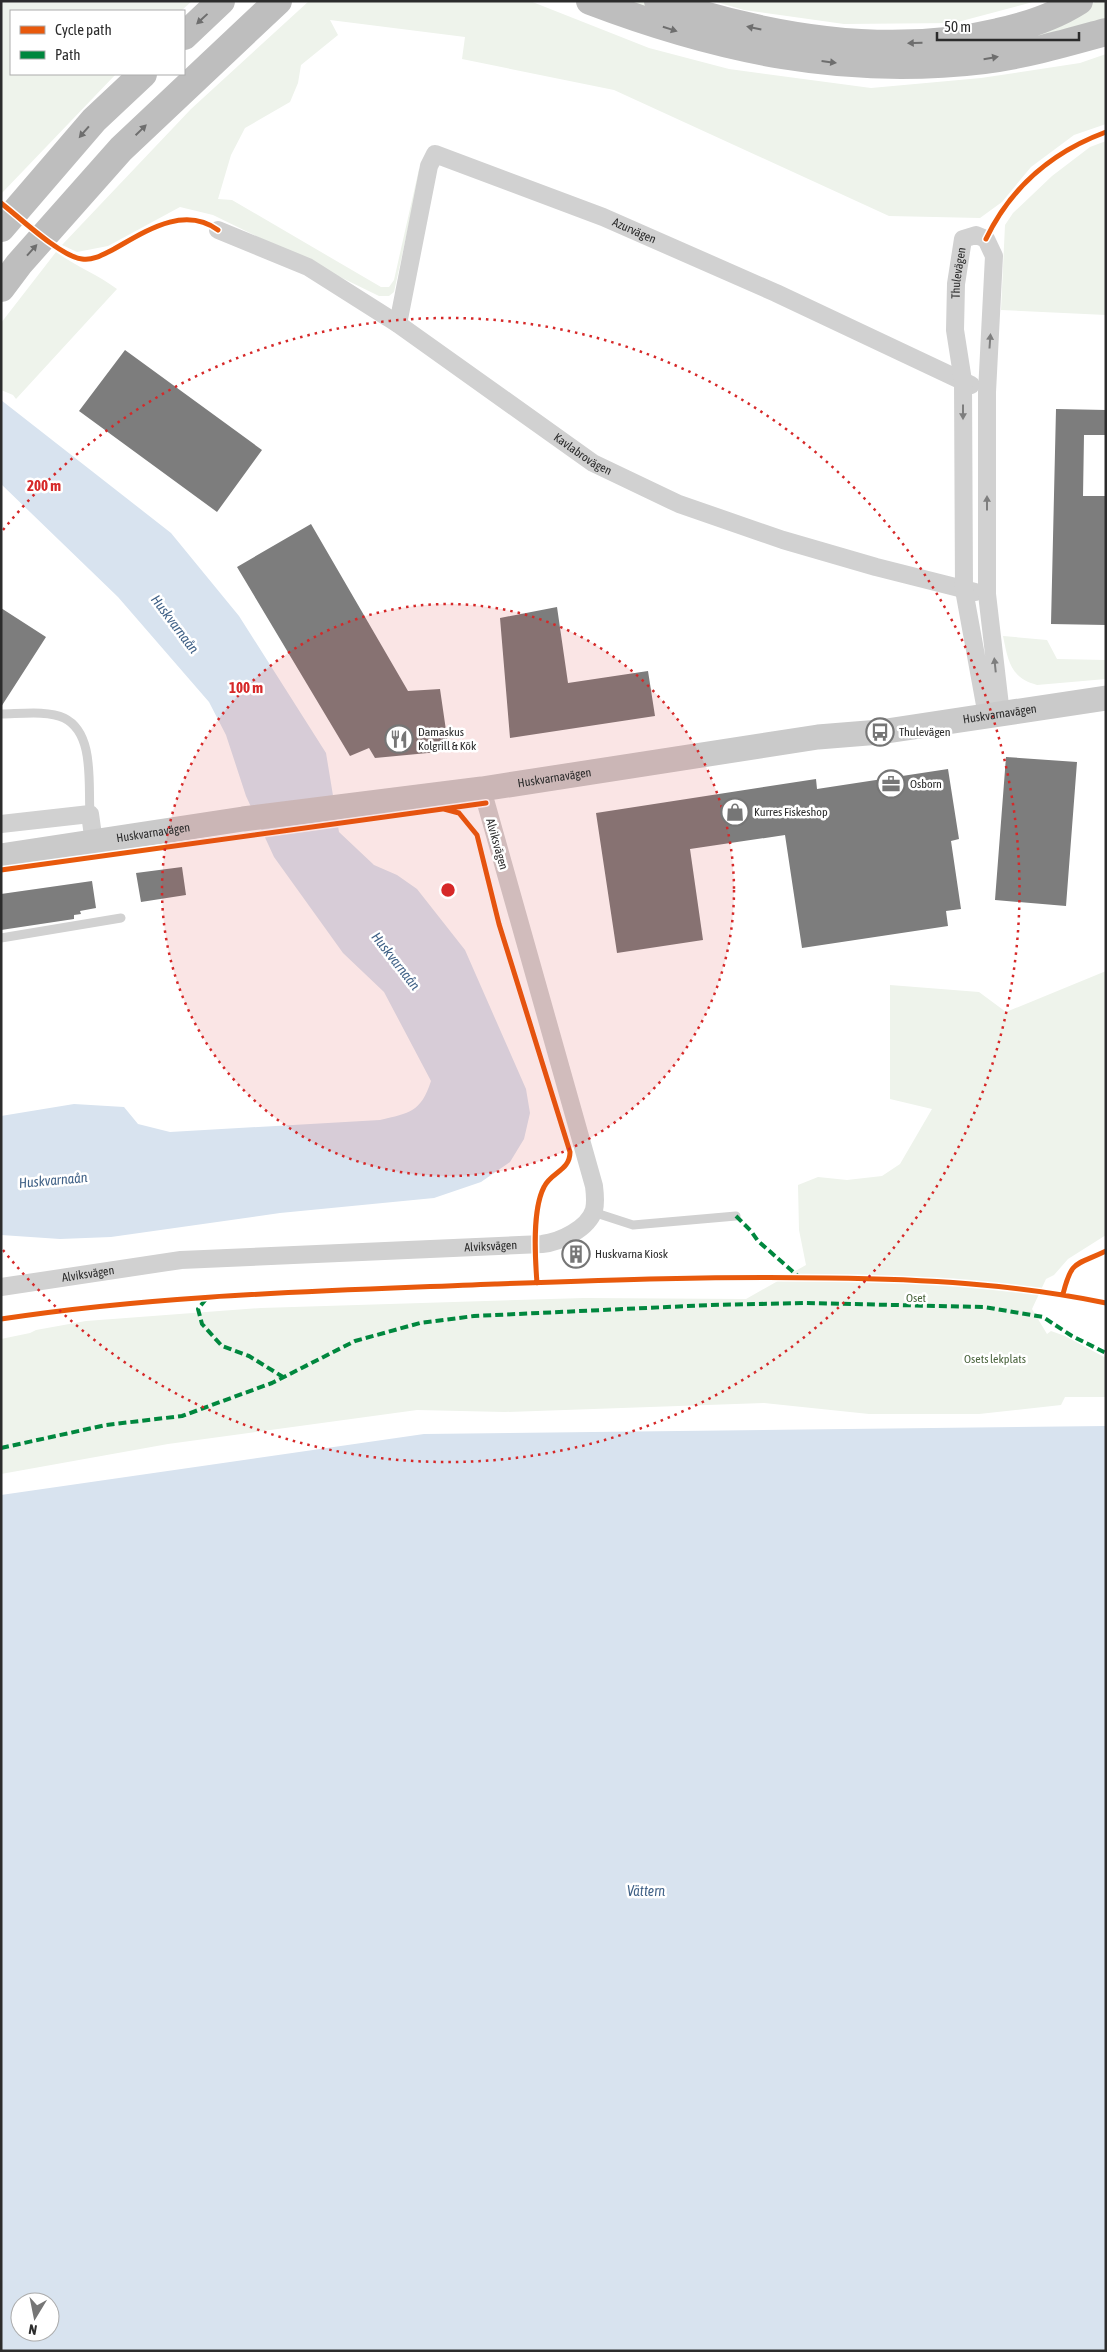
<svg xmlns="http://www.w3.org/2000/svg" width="1107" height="2352" font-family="'Asap Condensed',sans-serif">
  <rect width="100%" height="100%" fill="#fff"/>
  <path fill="#eef3eb" d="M 1,1 L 192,1 L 181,11 L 11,11 L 11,74 L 116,74 L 1,194 Z
    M 309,1 L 530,1 L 649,48 L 729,69 L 871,88 L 981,78 L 1080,63 L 1106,54 L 1106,124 L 1074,135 L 1031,167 L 1002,202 L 980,218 L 889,216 L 614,90 L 462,59 L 465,37 L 330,20 L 338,35 L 301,65 L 298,83 L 290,102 L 245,128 L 231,155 L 218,199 L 232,200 L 381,287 L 389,287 L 394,280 L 419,169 L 421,169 L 394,292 L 389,296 L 379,296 L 213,215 L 180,207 L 108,246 L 77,252 L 62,245 L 191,109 Z
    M 628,1 L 641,1 L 700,21 L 777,41 L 905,52 L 1007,37 L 1052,27 L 1097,1 L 1106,1 L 1106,19 L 1044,39 L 966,51 L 899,56 L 799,48 L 720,33 Z
    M 713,1 L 1037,1 L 954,23 L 844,24 L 744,10 Z
    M 1106,141 L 1106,315 L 1001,310 L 1005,225 L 1013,213 L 1052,176 L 1090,147 Z
    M 56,252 C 75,266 97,274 117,289 L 16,399 L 13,395 L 1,390 L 1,323 Z
    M 1003,636 L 1047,640 L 1057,659 L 1106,660 L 1106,679 L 1037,685 C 1010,678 1008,660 1003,636 Z
    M 1106,971 L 1106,1235 L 1068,1259 L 1054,1275 L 1046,1279 L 1032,1309 L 1047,1334 L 1051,1331 L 1065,1336 L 1106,1358 L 1106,1397 L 1065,1397 L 1061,1405 L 979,1414 L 869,1414 L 764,1403 L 505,1412 L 417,1410 L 168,1444 L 1,1474 L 1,1339 L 30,1333 L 36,1330 L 86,1321 L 261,1308 L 584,1298 L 746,1299 L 806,1265 L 799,1230 L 798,1185 L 818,1177 L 847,1180 L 882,1176 L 900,1164 L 932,1109 L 890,1099 L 890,985 L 979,992 L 1006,1012 Z"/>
  <path fill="#d8e3ef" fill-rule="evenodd" d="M 1,400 L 171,533 L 239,616 L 326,753 L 339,832 L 374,865 L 397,875 L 417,889 L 465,950 L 526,1089 L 530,1113 L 524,1139 L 510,1162 L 481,1182 L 434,1198 L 280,1213 L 111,1237 L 60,1239 L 1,1235 L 1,1116 L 74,1104 L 124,1107 L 138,1124 L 170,1132 L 380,1120 C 410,1113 421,1112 431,1081 L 384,992 L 343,953 L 274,857 L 246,796 L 226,735 L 209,702 L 118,597 L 1,484 Z
    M 1106,1426 L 1106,2351 L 1,2351 L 1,1495 L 424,1434 ZM 20,2302 L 50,2302 L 50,2332 L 20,2332 Z"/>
  <path fill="#7d7d7d" d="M 125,350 L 262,450 L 217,512 L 79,411 Z
    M 1056,409 L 1106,410 L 1106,435 L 1084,435 L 1083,496 L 1106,496 L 1106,625 L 1051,624 Z
    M 311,524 L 408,691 L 440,689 L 449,751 L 375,758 L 369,748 L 350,756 L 237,567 Z
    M 557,607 L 568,683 L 648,671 L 655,716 L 510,738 L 500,618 Z
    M 1,608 L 46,637 L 1,707 Z
    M 1006,757 L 1077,762 L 1066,906 L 995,900 Z
    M 948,769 L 959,839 L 951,841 L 961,909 L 946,911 L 948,926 L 802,948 L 785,835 L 690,849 L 703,940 L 617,953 L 596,813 L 816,779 L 817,789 Z
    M 182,867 L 186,895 L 141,902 L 136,873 Z
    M 92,881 L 96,908 L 80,911 L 81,914 L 74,915 L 74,919 L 1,930 L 1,894 Z"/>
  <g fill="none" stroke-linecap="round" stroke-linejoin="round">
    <path stroke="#d1d1d1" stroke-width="9" d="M 1,714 C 18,714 48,710 64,718 C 95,733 88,784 90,814
      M 1,938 L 121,918
      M 593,1212 L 633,1225 L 736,1216"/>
    <g stroke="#d1d1d1" stroke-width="18">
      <path id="s1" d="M 218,230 L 308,267 L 398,324 L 593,463 L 679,504 L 783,540 L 876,567 L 975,592"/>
      <path id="s2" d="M 398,324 L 429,166 L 435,154 L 603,217 L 776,293 L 971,385"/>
      <path id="s3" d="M 987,716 L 964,590 L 963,381 L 955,330 L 956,284 L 963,239 L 976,235 L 986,239 L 994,256 L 987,392 L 987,594 L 1001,714"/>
      <path d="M 1,824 L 90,814 L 94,843"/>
      <path id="s4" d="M 1,1287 L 181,1260 L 542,1244 C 560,1242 588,1229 594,1210 C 596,1202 595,1194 594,1186 L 482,789"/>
    </g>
    <path stroke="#cacaca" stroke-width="25" id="s5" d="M 1,856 L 243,819 L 482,789 L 818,737 L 880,732 L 1106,698"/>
    <path stroke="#bebebe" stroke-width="28" d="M 590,1 C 719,50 845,77 984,60 C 1025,55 1066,43 1106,32
      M 658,1 C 766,37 885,59 998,32 C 1026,26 1054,17 1079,1
      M 184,36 L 221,1
      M 1,228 L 94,120 L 143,74
      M 1,288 L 19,264 L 121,149 L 278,1"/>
    <path stroke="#00873e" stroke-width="4" stroke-dasharray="8 4" stroke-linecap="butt" d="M 736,1216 L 751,1231 L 758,1241 L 799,1277
      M 206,1299 L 198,1309 L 202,1324 L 222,1346 L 249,1356 L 283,1377
      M 1,1448 L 106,1425 L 182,1416 L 272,1383 L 355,1341 L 420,1323 L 474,1316 L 710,1305 L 806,1303 L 984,1307 L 1043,1317 L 1072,1336 L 1106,1353"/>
    <g stroke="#fff" stroke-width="8">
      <path id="cycleway" d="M 1,203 C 19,217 61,257 82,259 C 93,261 104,254 114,249 C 146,231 184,205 218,230
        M 986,239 C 1011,187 1052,152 1106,132
        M 444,809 L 459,813 L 477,835 L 499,924 L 570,1152 C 570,1171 551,1172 544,1187 C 532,1210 535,1257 537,1283
        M 1,870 L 486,803
        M 1063,1294 C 1072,1259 1075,1266 1106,1251
        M 1,1319 C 164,1294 331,1291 495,1284 C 607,1280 718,1276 829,1278 C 922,1279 1015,1284 1106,1303"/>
    </g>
    <use href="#cycleway" stroke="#e8590c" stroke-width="5"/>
  </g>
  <defs><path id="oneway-solid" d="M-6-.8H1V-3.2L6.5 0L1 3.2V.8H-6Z" transform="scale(1.25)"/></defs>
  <g fill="#6e6e6e">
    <use href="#oneway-solid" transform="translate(202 19) rotate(137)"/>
    <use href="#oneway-solid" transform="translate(754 28) rotate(-168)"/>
    <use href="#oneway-solid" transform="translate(670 29) rotate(18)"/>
    <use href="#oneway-solid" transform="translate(915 43) rotate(178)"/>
    <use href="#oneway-solid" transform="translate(991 58) rotate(-10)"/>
    <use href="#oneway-solid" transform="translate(829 62) rotate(7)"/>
    <use href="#oneway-solid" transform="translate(141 130) rotate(-44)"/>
    <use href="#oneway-solid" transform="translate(84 132) rotate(131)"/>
    <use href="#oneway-solid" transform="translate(32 250) rotate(-48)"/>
  </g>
  <g fill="#7e7e7e">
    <use href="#oneway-solid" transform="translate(990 341) rotate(-86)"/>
    <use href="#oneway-solid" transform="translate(963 412) rotate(90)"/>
    <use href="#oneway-solid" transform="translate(987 503) rotate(-90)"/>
    <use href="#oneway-solid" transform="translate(995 665) rotate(-96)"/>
  </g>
  <circle cx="448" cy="890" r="286" fill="#d62828" fill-opacity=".12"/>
  <g fill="none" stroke="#d62828" stroke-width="2.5" stroke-dasharray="2.5 5">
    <circle cx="448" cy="890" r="286"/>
    <path d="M3 530A572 572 0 1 1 3 1250"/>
  </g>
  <defs>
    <g id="bus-ring" transform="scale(1.4375)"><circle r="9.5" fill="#fff" stroke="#767676" stroke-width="1.5"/><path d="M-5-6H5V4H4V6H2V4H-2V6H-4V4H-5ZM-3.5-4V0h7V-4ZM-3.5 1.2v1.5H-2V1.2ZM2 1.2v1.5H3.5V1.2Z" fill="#767676"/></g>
    <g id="restaurant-ring" transform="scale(1.4375)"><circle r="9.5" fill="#fff" stroke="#767676" stroke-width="1.5"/><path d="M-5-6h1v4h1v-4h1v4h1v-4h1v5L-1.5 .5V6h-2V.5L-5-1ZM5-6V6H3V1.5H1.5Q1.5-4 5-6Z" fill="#767676"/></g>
    <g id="office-ring" transform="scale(1.4375)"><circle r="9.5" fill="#fff" stroke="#767676" stroke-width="1.5"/><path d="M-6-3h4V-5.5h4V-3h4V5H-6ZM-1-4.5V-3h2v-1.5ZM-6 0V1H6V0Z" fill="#767676"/></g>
    <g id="shop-ring" transform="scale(1.4375)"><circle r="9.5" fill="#fff" stroke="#767676" stroke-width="1.5"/><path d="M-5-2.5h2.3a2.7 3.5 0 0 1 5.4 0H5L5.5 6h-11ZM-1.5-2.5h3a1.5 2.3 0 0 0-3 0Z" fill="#767676"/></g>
    <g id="building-ring" transform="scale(1.4375)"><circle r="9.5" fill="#fff" stroke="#767676" stroke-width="1.5"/><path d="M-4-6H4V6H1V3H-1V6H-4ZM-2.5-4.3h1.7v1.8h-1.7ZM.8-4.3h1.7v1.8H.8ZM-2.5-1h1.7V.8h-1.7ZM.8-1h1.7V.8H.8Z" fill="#767676"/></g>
  </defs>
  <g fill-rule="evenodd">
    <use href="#bus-ring" x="880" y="732"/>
    <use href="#restaurant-ring" x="399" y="739"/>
    <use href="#office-ring" x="891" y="784"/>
    <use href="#shop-ring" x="735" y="812"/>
    <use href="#building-ring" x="576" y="1254"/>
  </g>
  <g text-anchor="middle" stroke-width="5" stroke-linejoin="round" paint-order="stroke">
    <g font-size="12" fill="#2c2c2c" stroke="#fff">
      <text dy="4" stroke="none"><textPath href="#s2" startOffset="388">Azurvägen</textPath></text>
      <text dy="4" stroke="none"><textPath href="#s3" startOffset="446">Thulevägen</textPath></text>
      <text dy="4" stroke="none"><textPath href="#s1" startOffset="430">Kavlabrovägen</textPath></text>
      <text dy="4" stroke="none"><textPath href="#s5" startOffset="1009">Huskvarnavägen</textPath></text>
      <text dy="4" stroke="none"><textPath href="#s5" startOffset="559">Huskvarnavägen</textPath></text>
      <text dy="4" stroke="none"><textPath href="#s5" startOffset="154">Huskvarnavägen</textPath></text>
      <text transform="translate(497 844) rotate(74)" y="4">Alviksvägen</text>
      <text dy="4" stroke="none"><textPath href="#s4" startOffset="492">Alviksvägen</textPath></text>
      <text dy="4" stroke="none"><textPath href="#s4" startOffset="88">Alviksvägen</textPath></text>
    </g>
    <g font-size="12" fill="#2c2c2c" stroke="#fff" text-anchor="start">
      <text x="418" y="736">Damaskus<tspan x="418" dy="14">Kolgrill &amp; Kök</tspan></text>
      <text x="899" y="736">Thulevägen</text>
      <text x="910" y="788">Osborn</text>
      <text x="754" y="816">Kurres Fiskeshop</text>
      <text x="595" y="1258">Huskvarna Kiosk</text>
    </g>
    <g font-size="12" fill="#4a643d" stroke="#fff">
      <text x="916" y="1302">Oset</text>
      <text x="995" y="1363">Osets lekplats</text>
    </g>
    <g font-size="14" font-style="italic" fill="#416287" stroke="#fff">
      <text transform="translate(175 624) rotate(53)" y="5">Huskvarnaån</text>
      <text transform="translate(396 961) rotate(52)" y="5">Huskvarnaån</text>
      <text transform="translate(53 1180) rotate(-5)" y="5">Huskvarnaån</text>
      <text x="646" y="1896">Vättern</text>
    </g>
  </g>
  <circle cx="448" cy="890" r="8" fill="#d62828" stroke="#fff" stroke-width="2.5"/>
  <g font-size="15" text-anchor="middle" font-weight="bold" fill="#d62828" stroke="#fff" stroke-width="5" stroke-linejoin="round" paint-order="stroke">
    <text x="44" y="491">200 m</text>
    <text x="246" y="693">100 m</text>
  </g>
  <rect width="1107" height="2352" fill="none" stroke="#2c2c2c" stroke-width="5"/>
  <rect x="10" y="10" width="175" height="65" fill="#ffffff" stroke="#ababab"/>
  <rect x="20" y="26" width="25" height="8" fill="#e8590c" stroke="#ababab"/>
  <text x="55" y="35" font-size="15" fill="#2c2c2c">Cycle path</text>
  <rect x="20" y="51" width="25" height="8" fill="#00873e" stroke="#ababab"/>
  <text x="55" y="60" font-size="15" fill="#2c2c2c">Path</text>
  <g transform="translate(35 2317) rotate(190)"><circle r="24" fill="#ffffff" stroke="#ababab"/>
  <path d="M0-4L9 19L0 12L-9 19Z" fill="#767676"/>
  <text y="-8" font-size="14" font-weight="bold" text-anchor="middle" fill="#2c2c2c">N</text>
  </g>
  <path d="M937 32v8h142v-8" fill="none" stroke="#2c2c2c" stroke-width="2.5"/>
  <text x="944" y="32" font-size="15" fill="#2c2c2c" stroke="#ffffff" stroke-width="4" paint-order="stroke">50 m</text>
</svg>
